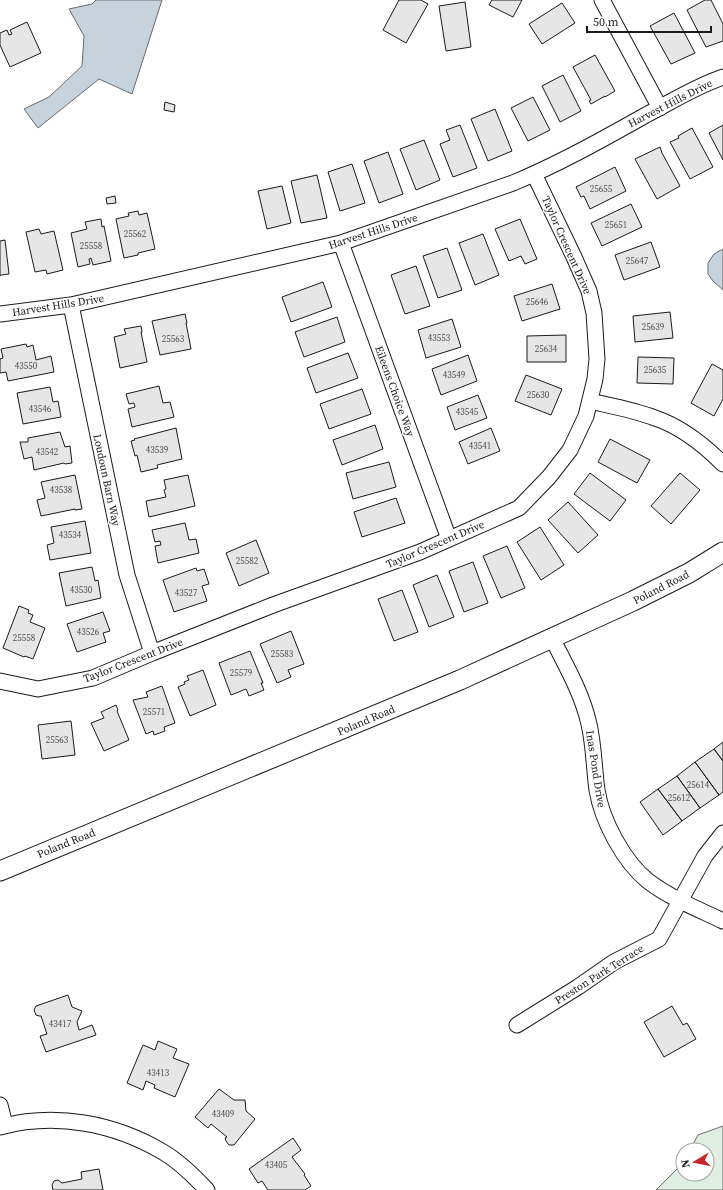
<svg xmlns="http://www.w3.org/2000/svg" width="723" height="1190" font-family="'Source Serif 4',serif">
  <rect width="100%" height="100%" fill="#fff"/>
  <path fill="#e0efe3" stroke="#6a6a6a" d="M 723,1126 L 723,1190 L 656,1190 L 683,1163 L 683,1174 L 707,1174 L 707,1150 L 690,1150 L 698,1135 Z"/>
  <path fill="#c6d2dc" stroke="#6a6a6a" d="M 96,0 L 162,0 L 132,94 L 99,79 L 38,128 L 24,109 L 49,97 L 82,66 L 84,36 L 69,9 L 92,4 Z
    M 723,249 L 723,290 L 713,281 L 708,274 L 708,263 L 714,254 Z"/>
  <path fill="#e6e6e6" stroke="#1a1a1a" d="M 399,0 L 421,0 L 428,4 L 406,43 L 383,30 Z
    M 492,0 L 522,0 L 513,17 L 489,5 Z
    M 705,0 L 711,0 L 723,24 L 723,41 L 706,47 L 687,10 Z
    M 465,2 L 471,47 L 446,51 L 439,6 Z
    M 562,3 L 575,23 L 542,44 L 529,24 Z
    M 674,13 L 695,53 L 671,64 L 650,26 Z
    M 27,22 L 41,53 L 10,67 L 0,45 L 0,33 L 7,30 L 9,35 L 12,34 L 10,30 Z
    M 595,55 L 615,91 L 605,97 L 605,96 L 591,104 L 589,101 L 591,100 L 573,67 Z
    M 563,75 L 581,111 L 560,122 L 542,86 Z
    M 533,97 L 550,130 L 528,141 L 511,108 Z
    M 165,102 L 175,105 L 174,112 L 164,110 Z
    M 495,109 L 512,151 L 488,161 L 471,119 Z
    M 460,125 L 477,168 L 453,177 L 440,144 L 450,140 L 446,130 Z
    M 723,125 L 723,160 L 709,133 Z
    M 692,128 L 713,167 L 690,179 L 670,142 L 679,138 L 678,136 Z
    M 424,140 L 440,180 L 416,190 L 400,149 Z
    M 660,147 L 662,153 L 680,186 L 657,199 L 635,159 Z
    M 388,152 L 403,194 L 379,203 L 364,161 Z
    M 352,164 L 365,203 L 340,211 L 328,172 Z
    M 615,167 L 626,191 L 590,209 L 584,196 L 581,197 L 576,187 Z
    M 317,175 L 327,218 L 301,223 L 291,181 Z
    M 282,186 L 291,223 L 267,229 L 258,191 Z
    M 115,196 L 116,203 L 107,204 L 106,198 Z
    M 631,204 L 642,227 L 602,246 L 591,223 Z
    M 138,211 L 139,215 L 147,213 L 155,249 L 138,253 L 138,255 L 124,258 L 116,219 L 129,216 L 128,213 Z
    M 101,219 L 102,227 L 104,226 L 111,261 L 93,265 L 91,258 L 89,259 L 90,264 L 78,267 L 71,233 L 87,229 L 85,222 Z
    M 520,219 L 537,259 L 525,264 L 521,256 L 509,261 L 495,229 Z
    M 39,229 L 41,234 L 54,231 L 63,270 L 47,274 L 46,270 L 35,272 L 26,232 Z
    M 483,234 L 499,275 L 475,285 L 459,243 Z
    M 5,240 L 9,274 L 1,275 L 0,276 L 0,241 Z
    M 651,242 L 660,267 L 624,280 L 615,255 Z
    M 447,248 L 462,290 L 438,298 L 423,256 Z
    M 416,266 L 430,306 L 405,314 L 391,275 Z
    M 323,282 L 332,307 L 291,322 L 282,297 Z
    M 552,284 L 560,309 L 522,321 L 514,296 Z
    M 670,312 L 673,338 L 635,342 L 633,316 Z
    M 185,314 L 187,323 L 186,323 L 191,349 L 160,355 L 152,321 Z
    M 337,317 L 345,342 L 304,357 L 295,332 Z
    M 452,319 L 461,347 L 426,358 L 418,330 Z
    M 141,326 L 142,332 L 141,332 L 147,362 L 120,368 L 114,337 L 126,334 L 124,329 Z
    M 566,335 L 566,362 L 527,362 L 527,336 Z
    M 26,344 L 27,347 L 33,345 L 36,360 L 51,356 L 54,372 L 8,381 L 6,372 L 0,373 L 0,359 L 3,358 L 1,349 Z
    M 348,353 L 358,378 L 316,393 L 307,368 Z
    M 468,355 L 477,381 L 441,395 L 432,369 Z
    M 638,357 L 674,358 L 673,384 L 637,383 Z
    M 712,364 L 723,370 L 723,399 L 714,416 L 691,403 Z
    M 526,375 L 562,389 L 551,415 L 515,401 Z
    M 159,386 L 163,403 L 170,402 L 174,417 L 132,427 L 128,409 L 135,407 L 134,403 L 129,404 L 126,394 Z
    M 50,387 L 53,402 L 58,401 L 61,417 L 23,424 L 17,393 Z
    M 362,389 L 371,414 L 329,429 L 320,404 Z
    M 478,395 L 487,418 L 455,430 L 447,407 Z
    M 375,425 L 383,449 L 342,465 L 333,440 Z
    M 176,428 L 182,459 L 157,465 L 158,468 L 141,472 L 137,455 L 135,456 L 131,441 L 135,440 L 134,439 Z
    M 491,428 L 500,451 L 468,464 L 459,442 Z
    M 60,432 L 65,447 L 70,446 L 72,463 L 65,464 L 64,463 L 34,470 L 32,457 L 24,459 L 20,442 L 28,442 L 28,438 Z
    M 610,439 L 650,460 L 637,483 L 598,462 Z
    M 389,462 L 396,487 L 353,499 L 346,473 Z
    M 590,473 L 626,500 L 610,521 L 574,494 Z
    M 680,473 L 700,490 L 671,524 L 651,506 Z
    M 75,475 L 82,509 L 75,510 L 75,509 L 41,516 L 37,500 L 45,498 L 41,482 Z
    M 188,475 L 195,506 L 149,517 L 146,501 L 166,497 L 164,490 L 166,489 L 164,480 Z
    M 396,498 L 405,523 L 362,537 L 354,512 Z
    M 568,502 L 598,535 L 578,553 L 548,520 Z
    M 85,521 L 91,553 L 50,560 L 47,545 L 54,543 L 51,527 Z
    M 185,523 L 189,540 L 196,539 L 199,553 L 158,563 L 155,546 L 161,545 L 160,541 L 155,542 L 152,530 Z
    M 540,527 L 564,565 L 541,580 L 517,542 Z
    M 256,540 L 269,573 L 239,586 L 226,553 Z
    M 507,546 L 525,588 L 501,598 L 483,556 Z
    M 473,562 L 488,603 L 464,612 L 449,571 Z
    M 92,567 L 95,581 L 98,580 L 101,598 L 66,606 L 59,573 Z
    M 196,568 L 197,571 L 204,569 L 209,584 L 202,586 L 207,601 L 174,612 L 163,580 Z
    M 437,575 L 454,617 L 429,627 L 413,585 Z
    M 402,590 L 418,632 L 394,641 L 378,599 Z
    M 19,606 L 29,610 L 28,613 L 33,615 L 30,622 L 45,628 L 33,659 L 25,656 L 24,657 L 3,648 Z
    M 103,612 L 110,631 L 103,633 L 106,642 L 77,652 L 67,624 Z
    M 291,631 L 304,664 L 288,670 L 291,677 L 277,683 L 260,644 Z
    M 250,651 L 263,683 L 261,683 L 264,690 L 249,696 L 246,689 L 231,695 L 219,663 Z
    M 203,670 L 216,705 L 190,716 L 178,687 L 185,684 L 184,682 L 189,680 L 187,676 Z
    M 162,686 L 175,723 L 164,727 L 165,731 L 154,735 L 153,731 L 146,734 L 133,700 L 148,697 L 146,692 Z
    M 116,705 L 118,710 L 117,711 L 129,740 L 104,751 L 91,723 L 104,718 L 101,712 Z
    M 71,721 L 75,755 L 42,759 L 38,725 Z
    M 723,742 L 723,761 L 714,749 Z
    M 714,749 L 723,761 L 723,792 L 719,795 L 695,762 Z
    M 695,762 L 719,795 L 700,808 L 677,776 Z
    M 677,776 L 700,808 L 682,821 L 658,789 Z
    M 658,789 L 682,821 L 663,835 L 640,802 Z
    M 68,995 L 72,1007 L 82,1011 L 77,1022 L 79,1030 L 92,1025 L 96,1035 L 46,1052 L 40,1036 L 47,1034 L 41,1016 L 39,1016 L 36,1015 L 34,1010 L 36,1006 Z
    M 672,1006 L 683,1025 L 687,1023 L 696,1039 L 664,1057 L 644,1022 Z
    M 158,1041 L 177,1049 L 173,1058 L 189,1064 L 175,1097 L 154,1088 L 155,1085 L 146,1081 L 143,1090 L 127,1083 L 143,1045 L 155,1050 Z
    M 219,1089 L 234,1100 L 245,1100 L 246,1111 L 255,1119 L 234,1145 L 229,1145 L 226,1141 L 225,1138 L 227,1137 L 211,1124 L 208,1128 L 195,1117 Z
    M 293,1138 L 301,1150 L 292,1157 L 305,1174 L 304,1175 L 311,1186 L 305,1190 L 268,1190 L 262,1181 L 258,1183 L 249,1169 Z
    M 99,1169 L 103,1190 L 53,1190 L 52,1185 L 54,1181 L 58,1180 L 62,1183 L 82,1179 L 81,1172 Z"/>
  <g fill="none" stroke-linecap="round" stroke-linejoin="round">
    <g stroke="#1a1a1a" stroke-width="17">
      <path id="minor" d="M 602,0 L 660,108
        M 341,243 L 449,539
        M 71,305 L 127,575 L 152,653
        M 0,314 L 71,305 L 341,243 L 513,183 C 559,164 603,139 646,115 C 671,102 696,86 723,77
        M 590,401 C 612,406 634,410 655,418 C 682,427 704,445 723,464
        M 552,638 C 566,666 582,693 589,724 C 594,746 594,768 597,790 C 602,821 624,862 648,881 C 670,898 698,909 723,921
        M 0,681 L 38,689 L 93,678 L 152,653 L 273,605 L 420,552 L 519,508 L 549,477 L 570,450 L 586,416 L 595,379 L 597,359 L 594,313 L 589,291 L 574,257 L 534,174
        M 517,1025 L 578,987 L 614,962 L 659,939 L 705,856 L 723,833
        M 0,1105 L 5,1125
        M 0,1127 C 55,1112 114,1123 163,1152 C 180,1162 194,1176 207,1190"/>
    </g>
    <g stroke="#1a1a1a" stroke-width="21">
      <path id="tertiary" d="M 0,871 L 460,680 L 633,601 L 689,573 L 723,552"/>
    </g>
    <use href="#minor" stroke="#fff" stroke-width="15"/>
    <use href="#tertiary" stroke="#fff" stroke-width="19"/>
  </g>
  <g text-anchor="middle" stroke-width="3" stroke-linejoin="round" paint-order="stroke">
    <g font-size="9" fill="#4d4d4d">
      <text x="601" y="192">25655</text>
      <text x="616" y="228">25651</text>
      <text x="135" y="237">25562</text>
      <text x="91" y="249">25558</text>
      <text x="637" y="264">25647</text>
      <text x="537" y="305">25646</text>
      <text x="653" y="330">25639</text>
      <text x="439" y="341">43553</text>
      <text x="173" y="342">25563</text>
      <text x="546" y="352">25634</text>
      <text x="26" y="369">43550</text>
      <text x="655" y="373">25635</text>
      <text x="454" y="378">43549</text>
      <text x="538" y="398">25630</text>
      <text x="40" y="412">43546</text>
      <text x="467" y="415">43545</text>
      <text x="480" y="449">43541</text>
      <text x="157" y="453">43539</text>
      <text x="47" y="455">43542</text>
      <text x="61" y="493">43538</text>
      <text x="70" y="538">43534</text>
      <text x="247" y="564">25582</text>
      <text x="81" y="593">43530</text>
      <text x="186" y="596">43527</text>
      <text x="88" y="635">43526</text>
      <text x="24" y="641">25558</text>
      <text x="282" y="657">25583</text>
      <text x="241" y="676">25579</text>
      <text x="154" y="715">25571</text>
      <text x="57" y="743">25563</text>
      <text x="698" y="788">25614</text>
      <text x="679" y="801">25612</text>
      <text x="60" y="1027">43417</text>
      <text x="158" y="1076">43413</text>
      <text x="223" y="1117">43409</text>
      <text x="276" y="1168">43405</text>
    </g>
    <g font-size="11" fill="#1a1a1a" stroke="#fff">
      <text transform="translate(670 103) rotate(-27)" y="4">Harvest Hills Drive</text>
      <text transform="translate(373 231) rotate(-18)" y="4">Harvest Hills Drive</text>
      <text transform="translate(567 245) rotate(66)" y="4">Taylor Crescent Drive</text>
      <text transform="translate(58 305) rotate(-9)" y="4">Harvest Hills Drive</text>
      <text transform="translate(395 391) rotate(70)" y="4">Eileens Choice Way</text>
      <text transform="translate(107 480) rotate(78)" y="4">Loudoun Barn Way</text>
      <text transform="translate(435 544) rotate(-23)" y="4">Taylor Crescent Drive</text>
      <text transform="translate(661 587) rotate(-27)" y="4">Poland Road</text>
      <text transform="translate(133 660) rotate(-21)" y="4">Taylor Crescent Drive</text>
      <text transform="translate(366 720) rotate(-23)" y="4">Poland Road</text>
      <text transform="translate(596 769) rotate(81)" y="4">Inas Pond Drive</text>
      <text transform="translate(66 843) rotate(-22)" y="4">Poland Road</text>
      <text transform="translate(599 974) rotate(-32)" y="4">Preston Park Terrace</text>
    </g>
  </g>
  <g transform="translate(695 1162) rotate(260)"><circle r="19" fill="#ffffff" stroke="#a3a3a3"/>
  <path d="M0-3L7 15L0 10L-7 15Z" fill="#c62828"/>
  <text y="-6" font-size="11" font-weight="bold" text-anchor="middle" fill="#1a1a1a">N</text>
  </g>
  <path d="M587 26v6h124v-6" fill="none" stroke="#1a1a1a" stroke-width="2"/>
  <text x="593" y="26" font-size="12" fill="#1a1a1a" stroke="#ffffff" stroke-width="3" paint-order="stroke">50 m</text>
</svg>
